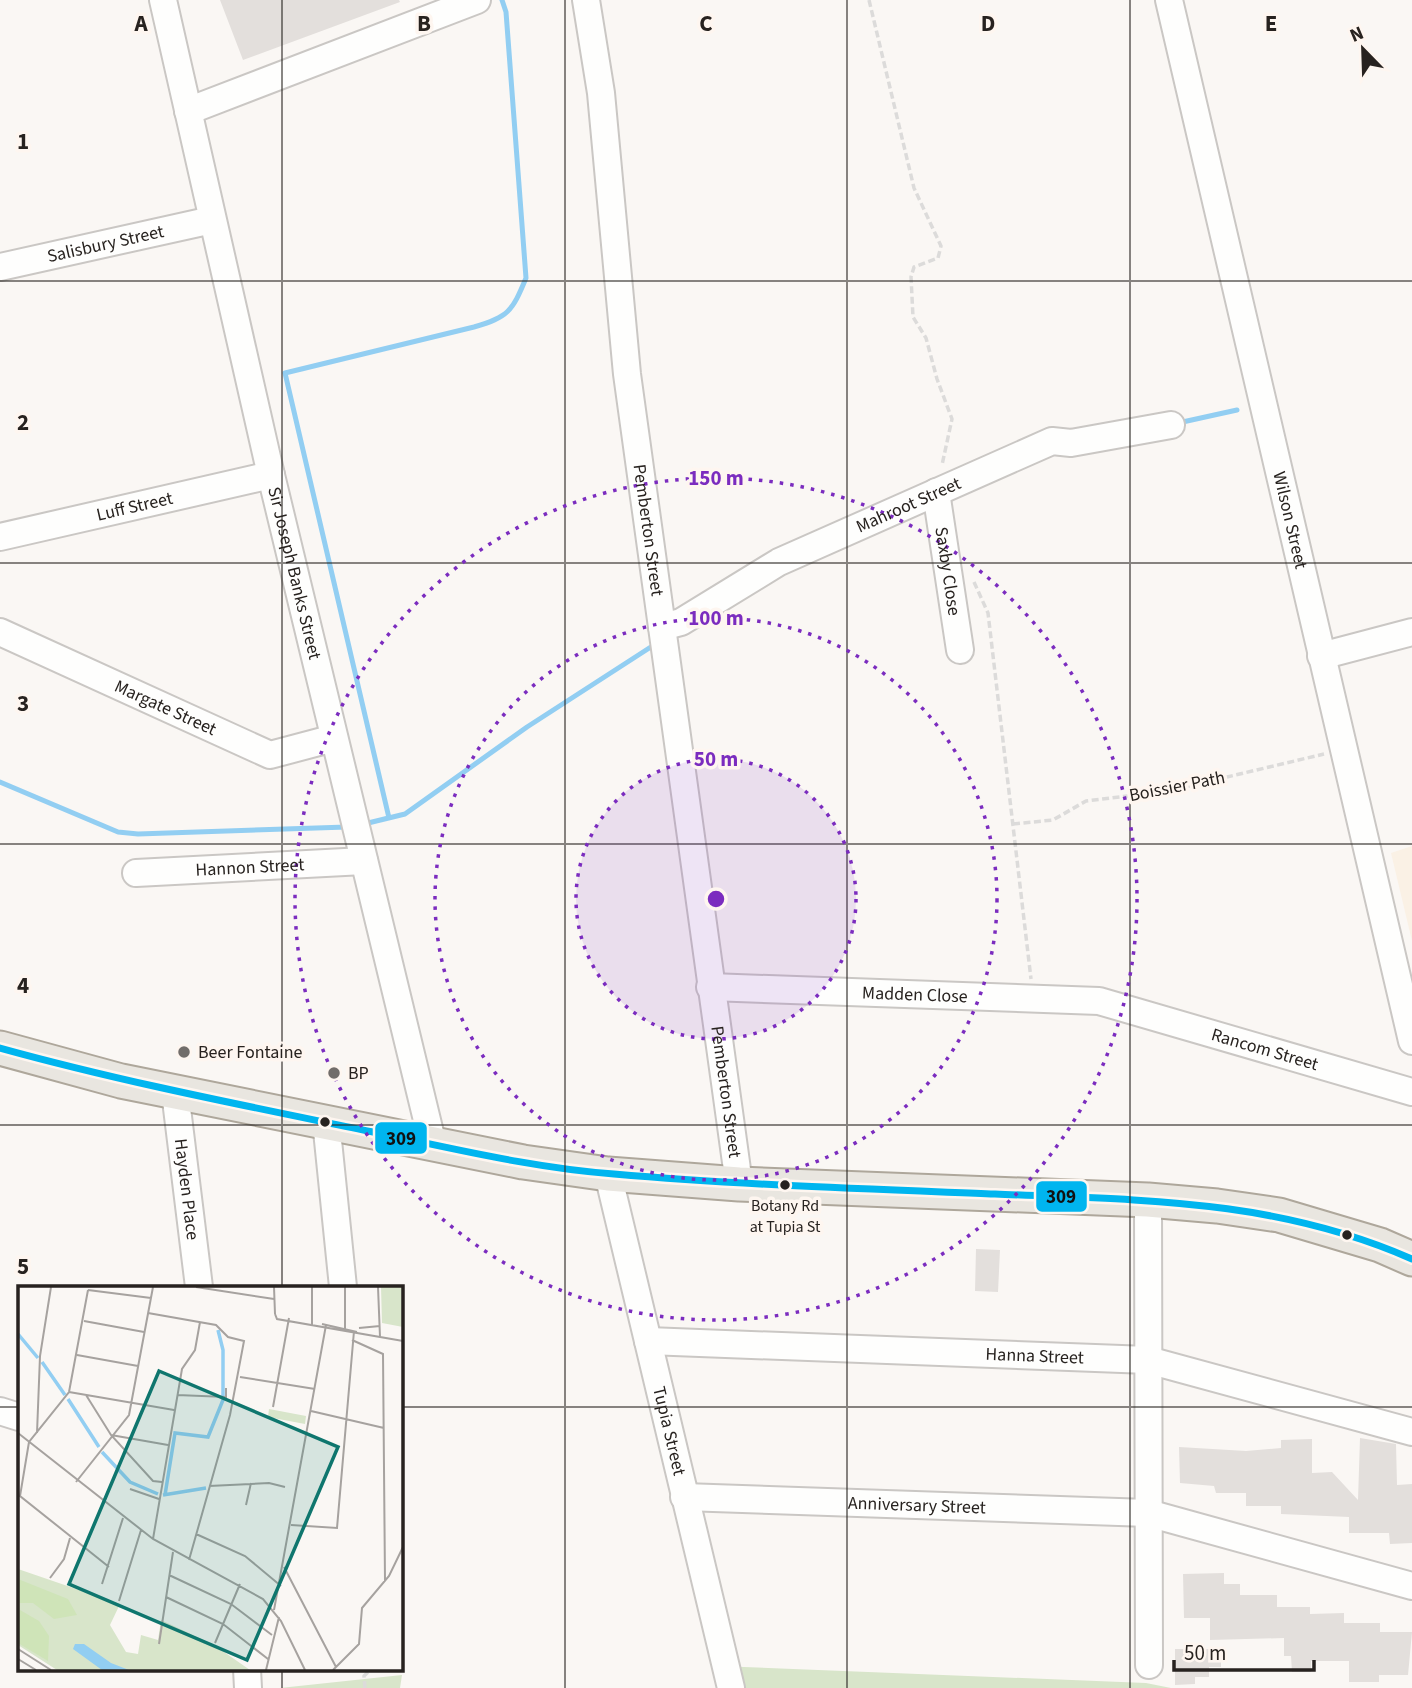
<svg xmlns="http://www.w3.org/2000/svg" width="1412" height="1688" font-family="'Source Sans 3',sans-serif">
  <rect width="100%" height="100%" fill="#faf7f4"/>
  <path fill="#faf1e5" d="M 1412,846 L 1412,941 L 1391,853 Z"/>
  <path fill="#d8e5ca" d="M 717,1666 L 1146,1683 L 1171,1688 L 724,1688 Z
    M 402,1675 L 400,1688 L 280,1688 Z"/>
  <g fill="none" stroke-linecap="round" stroke-linejoin="round">
    <path stroke="#92cef2" stroke-width="5" d="M 1178,423 L 1237,410
      M 0,782 L 118,832 L 138,834 L 347,827
      M 389,818 L 285,373 L 474,327 C 508,317 512,312 526,278 L 506,12 L 502,0
      M 364,824 L 405,814 L 527,727 L 657,643"/>
  </g>
  <path fill="#e3dfdc" d="M 220,0 L 399,0 L 400,2 L 243,60 Z
    M 976,1249 L 1000,1250 L 998,1292 L 975,1291 Z
    M 1360,1438 L 1396,1444 L 1397,1485 L 1412,1484 L 1412,1543 L 1390,1544 L 1389,1533 L 1349,1533 L 1349,1517 L 1281,1514 L 1281,1506 L 1246,1506 L 1246,1493 L 1216,1493 L 1214,1486 L 1180,1483 L 1179,1447 L 1246,1451 L 1281,1448 L 1281,1440 L 1312,1439 L 1312,1473 L 1332,1472 L 1358,1500 Z
    M 1224,1573 L 1224,1584 L 1240,1584 L 1240,1595 L 1277,1595 L 1277,1607 L 1310,1607 L 1310,1614 L 1344,1613 L 1344,1623 L 1380,1623 L 1380,1632 L 1412,1632 L 1408,1675 L 1379,1675 L 1379,1682 L 1349,1682 L 1349,1661 L 1311,1661 L 1311,1672 L 1292,1672 L 1291,1656 L 1284,1656 L 1284,1638 L 1210,1640 L 1210,1618 L 1184,1618 L 1183,1574 Z
    M 1175,1649 L 1221,1649 L 1221,1667 L 1209,1667 L 1209,1677 L 1195,1677 L 1195,1684 L 1175,1685 Z"/>
  <g fill="none" stroke-linecap="round" stroke-linejoin="round">
    <g stroke="#cac7c4" stroke-width="30">
      <g id="minor">
        <path id="s1" d="M 163,0 L 271,475 L 433,1145"/>
        <path id="s2" d="M 586,0 L 601,93 L 627,374 L 739,1184"/>
        <path id="s3" d="M 1169,0 L 1412,1041"/>
        <path d="M 188,111 L 477,0"/>
        <path id="s4" d="M 0,267 L 212,220"/>
        <path id="s5" d="M 936,492 L 960,650"/>
        <path id="s6" d="M 0,537 L 271,475"/>
        <path id="s7" d="M 662,627 L 681,622 L 779,562 L 1052,441 L 1071,443 L 1171,425"/>
        <path id="s8" d="M 0,632 L 270,755 L 334,738"/>
        <path d="M 1321,656 L 1412,632"/>
        <path id="s9" d="M 136,873 L 364,861"/>
        <path id="s10" d="M 710,987 L 1099,1001 L 1412,1092"/>
        <path id="s11" d="M 175,1092 L 199,1287"/>
        <path d="M 326,1121 L 343,1287"/>
        <path id="s12" d="M 608,1174 L 731,1688"/>
        <path d="M 1148,1200 L 1149,1665"/>
        <path id="s13" d="M 648,1341 L 1148,1360 L 1412,1432"/>
        <path d="M 0,1411 L 19,1417"/>
        <path id="s14" d="M 684,1497 L 1148,1513 L 1412,1586"/>
        <path d="M 247,1669 L 248,1688"/>
      </g>
    </g>
    <g stroke="#aea79b" stroke-width="37">
      <path id="major" d="M 0,1048 L 121,1081 L 523,1162 L 608,1174 L 739,1184 L 1148,1200 L 1217,1206 L 1279,1215 L 1380,1245 L 1412,1259"/>
    </g>
    <path stroke="#dcdbda" stroke-width="3.5" stroke-dasharray="7 3.5" stroke-linecap="butt" d="M 869,0 L 914,188 L 941,246 L 938,258 L 914,267 L 911,277 L 913,317 L 926,338 L 937,379 L 952,419 L 942,465
      M 974,582 L 988,613 L 1031,979
      M 1013,824 L 1053,820 L 1086,801 L 1168,791 L 1324,754
      M 365,1688 L 364,1676 L 371,1669"/>
    <use href="#minor" stroke="#fefefd" stroke-width="26"/>
    <use href="#major" stroke="#e9e6e0" stroke-width="33"/>
    <g stroke="#fef6f0" stroke-width="12">
      <path id="bus-1" d="M 0,1048 C 123,1082 247,1106 373,1132 C 452,1148 532,1168 614,1174 C 741,1185 868,1189 995,1194 C 1141,1200 1276,1199 1412,1259"/>
    </g>
    <use href="#bus-1" stroke="#00b5ef" stroke-width="7"/>
  </g>
  <path fill="none" stroke="#27221f" stroke-width="2" stroke-opacity="0.55" d="M 282,0 L 282,1287M 565,0 L 565,1688M 847,0 L 847,1688M 1130,0 L 1130,1688M 0,281 L 1412,281M 0,563 L 1412,563M 0,844 L 1412,844M 0,1125 L 1412,1125M 0,1407 L 19,1407M 401,1407 L 1412,1407M 282,1669 L 282,1688"/>
  <circle cx="716" cy="899" r="140" fill="#7b2cbf" fill-opacity=".12"/>
  <g fill="none" stroke="#7b2cbf" stroke-width="3.5" stroke-dasharray="3.5 7">
    <circle cx="716" cy="899" r="140"/>
    <circle cx="716" cy="899" r="281"/>
    <circle cx="716" cy="899" r="421"/>
  </g>
  <g fill="#716d6a" stroke="#fef6f0" stroke-width="2.5">
    <circle cx="184" cy="1052" r="7"/>
    <circle cx="334" cy="1073" r="7"/>
  </g>
  <g fill="#27221f" stroke="#fef6f0" stroke-width="2.5">
    <circle cx="325" cy="1122" r="6"/>
    <circle cx="785" cy="1185" r="6"/>
    <circle cx="1347" cy="1235" r="6"/>
  </g>
  <g text-anchor="middle" stroke-width="7" stroke-linejoin="round" paint-order="stroke">
    <g font-size="16" fill="#27221f" stroke="#fef6f0">
      <text x="785" y="1211">Botany Rd<tspan x="785" dy="21">at Tupia St</tspan></text>
    </g>
    <g font-size="18" fill="#27221f" stroke="#fef6f0">
      <text dy="6" stroke="none"><textPath href="#s4" startOffset="108">Salisbury Street</textPath></text>
      <text dy="6" stroke="none"><textPath href="#s7" startOffset="276">Mahroot Street</textPath></text>
      <text dy="6" stroke="none"><textPath href="#s6" startOffset="138">Luff Street</textPath></text>
      <text dy="6" stroke="none"><textPath href="#s3" startOffset="534">Wilson Street</textPath></text>
      <text dy="6" stroke="none"><textPath href="#s2" startOffset="534">Pemberton Street</textPath></text>
      <text dy="6" stroke="none"><textPath href="#s5" startOffset="80">Saxby Close</textPath></text>
      <text dy="6" stroke="none"><textPath href="#s1" startOffset="588">Sir Joseph Banks Street</textPath></text>
      <text dy="6" stroke="none"><textPath href="#s8" startOffset="182">Margate Street</textPath></text>
      <text transform="translate(1177 786) rotate(-11)" y="6">Boissier Path</text>
      <text dy="6" stroke="none"><textPath href="#s9" startOffset="114">Hannon Street</textPath></text>
      <text dy="6" stroke="none"><textPath href="#s10" startOffset="205">Madden Close</textPath></text>
      <text dy="6" stroke="none"><textPath href="#s10" startOffset="562">Rancom Street</textPath></text>
      <text dy="6" stroke="none"><textPath href="#s2" startOffset="1101">Pemberton Street</textPath></text>
      <text dy="6" stroke="none"><textPath href="#s11" startOffset="98">Hayden Place</textPath></text>
      <text dy="6" stroke="none"><textPath href="#s13" startOffset="387">Hanna Street</textPath></text>
      <text dy="6" stroke="none"><textPath href="#s12" startOffset="264">Tupia Street</textPath></text>
      <text dy="6" stroke="none"><textPath href="#s14" startOffset="233">Anniversary Street</textPath></text>
    </g>
    <g font-size="18" fill="#27221f" stroke="#fef6f0" text-anchor="start">
      <text x="198" y="1058">Beer Fontaine</text>
      <text x="348" y="1079">BP</text>
    </g>
  </g>
  <g transform="translate(18 1286)">
    <rect width="385" height="385" fill="#faf7f4"/>
    <path d="M 363,1 L 385,1 L 385,41 L 364,37 ZM 251,123 L 288,130 L 287,138 L 250,131 ZM 0,283 L 102,318 L 92,339 L 108,366 L 120,368 L 123,349 L 140,354 L 143,334 L 196,359 L 232,384 L 39,384 L 0,359 Z" fill="#d8e5ca"/>
    <path d="M 0,293 L 50,313 L 59,329 L 36,333 L 15,317 L 0,317 L 2,324 L 21,335 L 31,350 L 30,375 L 0,357 Z" fill="#cfe4b8"/>
    <path d="M 66,358 L 93,377 L 111,384 L 84,384 L 55,363 L 57,358 Z" fill="#92cef2"/>
    <path fill="none" stroke="#92cef2" stroke-width="3.5" d="M 0,48 L 20,72M 24,76 L 47,109M 50,113 L 81,161M 84,166 L 112,196 L 140,208M 145,209 L 188,202M 147,209 L 157,147 L 190,151 L 205,114 L 205,64 L 200,44"/>
    <path fill="none" stroke="#a6a29f" stroke-width="2" d="M 178,1 L 256,13M 256,1 L 257,28M 294,1 L 294,39M 327,1 L 327,43M 360,1 L 362,51M 70,4 L 51,106 L 11,156 L 2,210 L 91,281M 70,4 L 133,12M 130,27 L 198,39 L 210,51 L 226,55 L 212,129 L 171,274M 257,28 L 259,33 L 385,55M 66,35 L 126,46M 304,38 L 339,46M 341,42 L 362,40M 334,54 L 365,68 L 367,295M 59,69 L 120,80M 222,91 L 297,103M 51,106 L 156,124M 68,109 L 93,149 L 135,195 L 144,196M 159,109 L 208,111 L 208,102M 255,121 L 271,32M 293,125 L 366,142M 0,147 L 135,253 L 245,313 L 263,335 L 287,384M 19,147 L 22,70 L 33,1M 93,149 L 150,159M 58,196 L 111,129 L 135,1M 191,200 L 251,197 L 267,201M 112,203 L 141,213M 228,219 L 233,197M 273,239 L 319,242 L 336,45M 178,248 L 227,270 L 263,300M 135,253 L 164,83 L 177,64 L 182,36M 266,281 L 318,381M 151,289 L 213,318 L 254,349M 32,292 L 46,273 L 52,252M 84,298 L 105,232M 148,311 L 205,338 L 250,373M 101,315 L 123,244M 256,324 L 308,39M 197,357 L 222,298M 141,358 L 155,266M 0,363 L 33,384M 0,373 L 18,384M 248,384 L 261,331M 315,384 L 341,358 L 344,322 L 371,290 L 385,261"/>
    <path fill="#0f766e" fill-opacity="0.15" stroke="#0f766e" stroke-width="3.5" d="M 141,85 L 320,161 L 229,374 L 51,298 Z"/>
    <rect width="385" height="385" fill="none" stroke="#27221f" stroke-width="3.5"/>
  </g>
  <g font-size="23" text-anchor="middle" font-weight="bold" fill="#27221f" stroke="#fef6f0" stroke-width="7" stroke-linejoin="round" paint-order="stroke">
    <text x="141" y="31">A</text>
    <text x="424" y="31">B</text>
    <text x="706" y="31">C</text>
    <text x="988" y="31">D</text>
    <text x="1271" y="31">E</text>
    <text x="23" y="149">1</text>
    <text x="23" y="430">2</text>
    <text x="23" y="711">3</text>
    <text x="23" y="993">4</text>
    <text x="23" y="1274">5</text>
  </g>
  <circle cx="716" cy="899" r="10" fill="#7b2cbf" stroke="#fef6f0" stroke-width="3.5"/>
  <g font-size="21" text-anchor="middle" font-weight="bold" fill="#7b2cbf" stroke="#fef6f0" stroke-width="7" stroke-linejoin="round" paint-order="stroke">
    <text x="716" y="485">150 m</text>
    <text x="716" y="625">100 m</text>
    <text x="716" y="766">50 m</text>
  </g>
  <g stroke="#fef6f0" stroke-width="2.5">
    <rect x="374" y="1121" width="54" height="34" rx="7" fill="#00b5ef"/>
    <rect x="1035" y="1180" width="53" height="33" rx="7" fill="#00b5ef"/>
  </g>
  <g font-size="19" text-anchor="middle" font-weight="bold" fill="#111">
    <text x="401" y="1145">309</text>
    <text x="1061" y="1203">309</text>
  </g>
  <g transform="translate(1363 49) rotate(337)" stroke="#fef6f0" stroke-width="5" paint-order="stroke">
  <path d="M0-5L12 26L0 18L-12 26Z" fill="#27221f"/>
  <text y="-10" font-size="19" font-weight="bold" text-anchor="middle" fill="#27221f">N</text>
  </g>
  <path d="M1174 1660v10h140v-10" fill="none" stroke="#27221f" stroke-width="3.5"/>
  <text x="1184" y="1660" font-size="21" fill="#27221f" stroke="#fef6f0" stroke-width="5" paint-order="stroke">50 m</text>
</svg>
